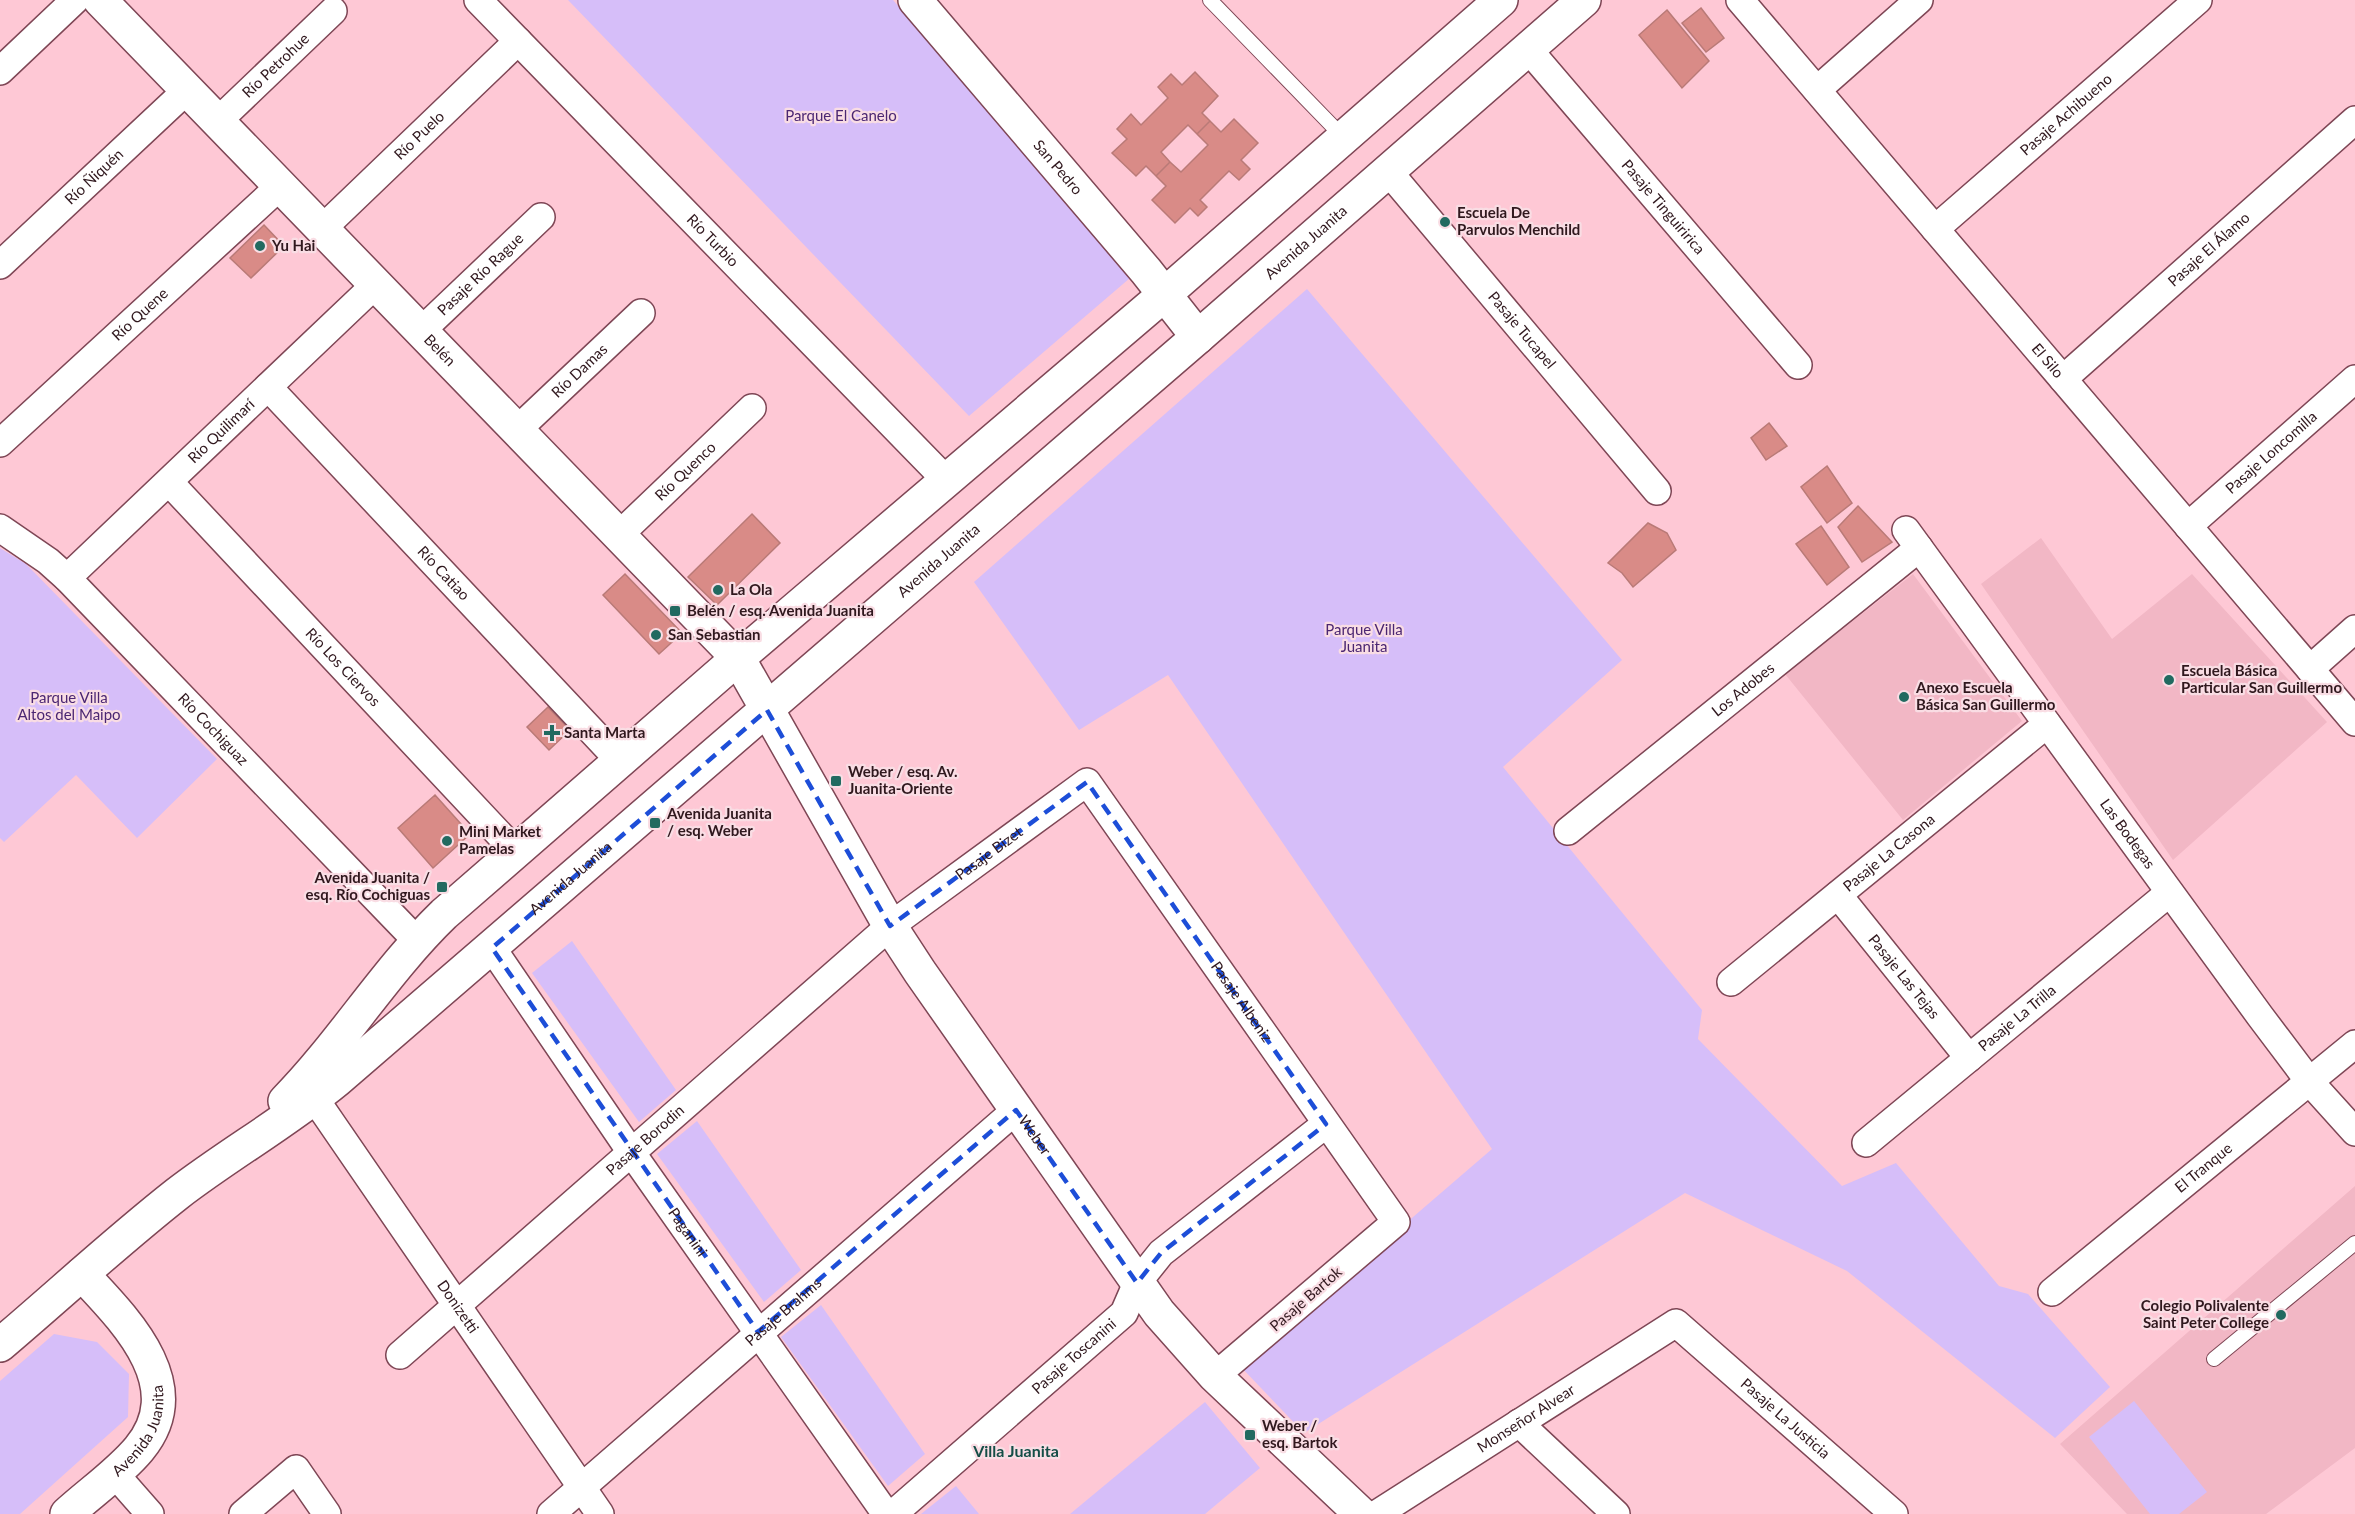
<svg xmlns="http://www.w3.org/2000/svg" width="2355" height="1514" font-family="Lato,sans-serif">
  <rect width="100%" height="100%" fill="#fec8d5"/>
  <path fill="#f2b7c5" d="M 2041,538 L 2112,639 L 2192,574 L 2327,722 L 2173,860 L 1981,584 Z
    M 1913,574 L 2022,721 L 1903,820 L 1785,674 Z
    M 2355,1186 L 2355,1448 L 2266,1514 L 2127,1514 L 2060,1444 Z"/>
  <path fill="#d6bef9" d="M 568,0 L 893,0 L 1130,278 L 969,416 Z
    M 1307,289 L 1622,660 L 1503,767 L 1702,1010 L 1698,1039 L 1842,1186 L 1896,1163 L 1999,1286 L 2028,1294 L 2110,1387 L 2055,1438 L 1847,1271 L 1685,1193 L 1304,1433 L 1240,1366 L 1492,1149 L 1168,675 L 1079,730 L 974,582 Z
    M 0,548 L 26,564 L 217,759 L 137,838 L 76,775 L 4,842 L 0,838 Z
    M 572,941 L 676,1090 L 639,1122 L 532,973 Z
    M 697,1121 L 801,1270 L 764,1302 L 657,1154 Z
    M 821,1305 L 925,1454 L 888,1486 L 781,1337 Z
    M 54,1334 L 97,1342 L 129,1374 L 128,1417 L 20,1514 L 0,1514 L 0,1381 Z
    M 2134,1401 L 2207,1492 L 2179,1514 L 2150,1514 L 2089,1437 Z
    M 1205,1402 L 1260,1468 L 1205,1514 L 1070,1514 Z
    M 956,1486 L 979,1514 L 921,1514 Z"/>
  <path fill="#d98b87" stroke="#b97a77" stroke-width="1.5" d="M 1701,8 L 1724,38 L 1706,52 L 1682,23 Z
    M 1667,10 L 1709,61 L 1682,88 L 1639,35 Z
    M 1195,72 L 1218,96 L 1202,113 L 1210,121 L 1197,134 L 1188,125 L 1161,152 L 1170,162 L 1156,176 L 1146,166 L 1136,176 L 1112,153 L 1127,139 L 1117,129 L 1131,114 L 1141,125 L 1168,98 L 1158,87 L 1171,74 L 1182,85 Z
    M 1234,119 L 1258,143 L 1241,160 L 1250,169 L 1239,180 L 1229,171 L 1200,200 L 1207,207 L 1198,216 L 1190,208 L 1175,223 L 1152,200 L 1166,186 L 1156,176 L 1170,162 L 1181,172 L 1208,145 L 1197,134 L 1210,121 L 1221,132 Z
    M 264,225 L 284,246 L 251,278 L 230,258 Z
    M 1769,423 L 1787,446 L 1766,460 L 1751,438 Z
    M 1827,466 L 1852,503 L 1827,523 L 1801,487 Z
    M 1858,506 L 1892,542 L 1862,562 L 1838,527 Z
    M 752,514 L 780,543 L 717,605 L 688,577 Z
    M 1648,523 L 1667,533 L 1676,550 L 1633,587 L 1622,573 L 1608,563 Z
    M 1821,526 L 1849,567 L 1827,585 L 1796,544 Z
    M 625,574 L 682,633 L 659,654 L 603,595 Z
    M 548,707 L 570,730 L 549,750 L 527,727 Z
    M 435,795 L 470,834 L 433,868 L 398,828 Z"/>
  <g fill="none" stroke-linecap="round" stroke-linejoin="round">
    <g stroke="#7e4655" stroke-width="16">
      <path id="lane" d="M 1210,0 L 1344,138
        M 2214,1359 L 2355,1243"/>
    </g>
    <g stroke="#7e4655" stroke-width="30">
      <g id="street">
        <path id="s1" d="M 478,0 L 947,481"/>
        <path id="s2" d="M 1740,0 L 2355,722"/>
        <path id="s3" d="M 1528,49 L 1798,365"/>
        <path d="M 0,71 L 75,0"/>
        <path d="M 1817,90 L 1919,0"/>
        <path id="s4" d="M 218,121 L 333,11"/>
        <path id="s5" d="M 1388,171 L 1657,491"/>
        <path id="s6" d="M 322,229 L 518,41"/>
        <path id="s7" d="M 1935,229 L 2198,0"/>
        <path id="s8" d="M 0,265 L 187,90"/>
        <path id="s9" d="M 421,331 L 541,217"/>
        <path id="s10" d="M 2063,379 L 2355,120"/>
        <path id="s11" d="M 268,387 L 620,761"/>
        <path id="s12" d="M 517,430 L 641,313"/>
        <path id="s13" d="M 0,443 L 280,186"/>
        <path id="s14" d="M 169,482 L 516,852"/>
        <path id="s15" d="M 2188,526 L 2355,379"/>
        <path id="s16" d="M 0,528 L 48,561 L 67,578 L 417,941"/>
        <path id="s17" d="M 1906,530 L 2260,1016 L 2309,1081 L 2355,1132"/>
        <path id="s18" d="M 619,535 L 752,408"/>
        <path id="s19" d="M 67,578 L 376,284"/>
        <path d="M 2310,669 L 2355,629"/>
        <path id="s20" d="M 1568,831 L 1919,548"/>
        <path id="s21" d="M 1838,895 L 1969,1058"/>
        <path id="s22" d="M 492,948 L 631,1152 L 886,1514"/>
        <path id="s23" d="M 1731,982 L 2047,724"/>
        <path id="s24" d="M 315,1099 L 600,1514"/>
        <path id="s25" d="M 1866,1143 L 2169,893"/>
        <path id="s26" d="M 2052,1292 L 2355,1044"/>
        <path id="s27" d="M 400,1355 L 890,926 L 1087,782 L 1396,1222 L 1215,1376"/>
        <path d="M 1519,1423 L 1616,1514"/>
        <path d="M 114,1473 L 150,1514"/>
        <path d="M 243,1514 L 296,1469 L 327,1514"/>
        <path id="s28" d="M 551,1514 L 1016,1110"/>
        <path id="s29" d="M 893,1514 L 1124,1313 L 1137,1283 L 1161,1253 L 1326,1124"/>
        <path id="s30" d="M 1377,1514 L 1676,1323 L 1894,1514"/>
      </g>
    </g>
    <g stroke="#7e4655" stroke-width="36">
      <g id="secondary">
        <path id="s31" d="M 100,0 L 738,658 L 890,926 L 920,972 L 1159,1313 L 1215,1376 L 1361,1514"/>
        <path id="s32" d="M 915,0 L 1146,271 L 1198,337"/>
        <path d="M 285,1101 C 342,1043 385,971 444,914 L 738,658 L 1165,294 L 1501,0"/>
        <path id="s33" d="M 0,1345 C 59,1295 116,1242 177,1194 C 229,1154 286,1122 337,1080 L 1198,337 L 1584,0"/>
        <path id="s34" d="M 67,1514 C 90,1493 119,1473 139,1449 C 192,1385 124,1319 82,1274"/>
      </g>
    </g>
    <use href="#lane" stroke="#fff" stroke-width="14"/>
    <use href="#street" stroke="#fff" stroke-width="27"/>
    <use href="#secondary" stroke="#fff" stroke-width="33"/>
  </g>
  <path fill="none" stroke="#1d4ed8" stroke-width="4.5" stroke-dasharray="12 8" stroke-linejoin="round" d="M 767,710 L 890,926 L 1087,782 L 1326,1124 L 1161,1253 L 1137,1283 L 1016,1110 L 758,1332 L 492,948 Z"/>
  <g fill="#226a60" stroke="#f9dde4" stroke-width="2">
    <circle cx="1445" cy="222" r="6"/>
    <circle cx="260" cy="246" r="6"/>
    <circle cx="718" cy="590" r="6"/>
    <rect x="669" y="605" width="12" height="12" rx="3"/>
    <circle cx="656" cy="635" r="6"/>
    <circle cx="2169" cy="680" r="6"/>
    <circle cx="1904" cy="697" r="6"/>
    <path d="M549 724h6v6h6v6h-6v6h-6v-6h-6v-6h6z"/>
    <rect x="830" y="775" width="12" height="12" rx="3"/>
    <rect x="649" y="817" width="12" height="12" rx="3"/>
    <circle cx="447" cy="841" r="6"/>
    <rect x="436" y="881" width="12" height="12" rx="3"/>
    <circle cx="2281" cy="1315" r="6"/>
    <rect x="1244" y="1429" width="12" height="12" rx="3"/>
  </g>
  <g text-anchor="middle" stroke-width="4.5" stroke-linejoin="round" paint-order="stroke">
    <g font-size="15" fill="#30181e" stroke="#f9dde4">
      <text dy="5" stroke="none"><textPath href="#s4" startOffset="80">Río Petrohue</textPath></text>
      <text dy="5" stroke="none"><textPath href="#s7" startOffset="174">Pasaje Achibueno</textPath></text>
      <text dy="5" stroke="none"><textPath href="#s6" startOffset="135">Río Puelo</textPath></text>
      <text dy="5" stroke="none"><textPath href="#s32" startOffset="220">San Pedro</textPath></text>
      <text dy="5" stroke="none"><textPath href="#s8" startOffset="129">Río Ñiquén</textPath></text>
      <text dy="5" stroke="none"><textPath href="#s3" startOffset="208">Pasaje Tinguiririca</textPath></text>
      <text dy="5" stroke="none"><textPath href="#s1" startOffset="336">Río Turbio</textPath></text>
      <text dy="5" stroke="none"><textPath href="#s33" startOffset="1710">Avenida Juanita</textPath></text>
      <text dy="5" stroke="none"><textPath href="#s10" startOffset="195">Pasaje El Álamo</textPath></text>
      <text dy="5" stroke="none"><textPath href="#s9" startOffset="82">Pasaje Río Rague</textPath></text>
      <text dy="5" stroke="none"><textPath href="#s13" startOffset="190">Río Quene</textPath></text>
      <text dy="5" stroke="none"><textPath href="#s5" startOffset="208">Pasaje Tucapel</textPath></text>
      <text dy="5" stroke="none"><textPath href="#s31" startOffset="488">Belén</textPath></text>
      <text dy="5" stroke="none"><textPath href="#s2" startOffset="474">El Silo</textPath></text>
      <text dy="5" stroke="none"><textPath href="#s12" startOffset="86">Río Damas</textPath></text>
      <text dy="5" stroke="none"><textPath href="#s19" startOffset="213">Río Quilimarí</textPath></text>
      <text dy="5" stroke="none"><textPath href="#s15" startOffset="111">Pasaje Loncomilla</textPath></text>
      <text dy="5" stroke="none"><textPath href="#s18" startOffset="92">Río Quenco</textPath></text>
      <text dy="5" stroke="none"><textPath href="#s33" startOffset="1224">Avenida Juanita</textPath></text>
      <text dy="5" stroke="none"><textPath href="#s11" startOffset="256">Río Catiao</textPath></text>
      <text dy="5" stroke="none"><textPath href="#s14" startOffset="254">Río Los Ciervos</textPath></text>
      <text dy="5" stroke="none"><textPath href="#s20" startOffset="225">Los Adobes</textPath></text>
      <text dy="5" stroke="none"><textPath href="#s16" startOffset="294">Río Cochiguaz</textPath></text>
      <text dy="5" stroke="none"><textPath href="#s17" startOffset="376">Las Bodegas</textPath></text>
      <text dy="5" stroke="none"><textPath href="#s23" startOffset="204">Pasaje La Casona</textPath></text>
      <text dy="5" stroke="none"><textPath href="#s27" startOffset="774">Pasaje Bizet</textPath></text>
      <text dy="5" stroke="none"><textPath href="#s33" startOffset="738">Avenida Juanita</textPath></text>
      <text dy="5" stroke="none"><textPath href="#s21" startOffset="105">Pasaje Las Tejas</textPath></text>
      <text dy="5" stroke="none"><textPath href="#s27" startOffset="1164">Pasaje Albeniz</textPath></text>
      <text dy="5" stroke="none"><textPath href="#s25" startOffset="196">Pasaje La Trilla</textPath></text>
      <text dy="5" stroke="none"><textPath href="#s31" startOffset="1479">Weber</textPath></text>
      <text dy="5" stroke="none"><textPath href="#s27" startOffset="326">Pasaje Borodin</textPath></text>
      <text dy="5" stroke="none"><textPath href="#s26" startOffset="196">El Tranque</textPath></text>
      <text dy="5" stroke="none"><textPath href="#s22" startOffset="345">Paganini</textPath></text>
      <text transform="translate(1306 1299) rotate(-41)" y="5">Pasaje Bartok</text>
      <text dy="5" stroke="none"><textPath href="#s24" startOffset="252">Donizetti</textPath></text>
      <text dy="5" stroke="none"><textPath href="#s28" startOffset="308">Pasaje Brahms</textPath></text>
      <text dy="5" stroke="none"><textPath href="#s29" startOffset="240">Pasaje Toscanini</textPath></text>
      <text dy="5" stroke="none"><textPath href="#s30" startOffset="177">Monseñor Alvear</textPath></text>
      <text dy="5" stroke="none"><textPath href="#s30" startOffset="500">Pasaje La Justicia</textPath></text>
      <text dy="5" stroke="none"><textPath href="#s34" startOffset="114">Avenida Juanita</textPath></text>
    </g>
    <g font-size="15" fill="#4b2672" stroke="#f9dde4">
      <text x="841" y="121">Parque El Canelo</text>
      <text x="1364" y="635">Parque Villa<tspan x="1364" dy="17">Juanita</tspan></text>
      <text x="69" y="703">Parque Villa<tspan x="69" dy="17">Altos del Maipo</tspan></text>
    </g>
    <g font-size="15" font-weight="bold" fill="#30181e" stroke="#f9dde4" text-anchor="start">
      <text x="1457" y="218">Escuela De<tspan x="1457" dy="17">Parvulos Menchild</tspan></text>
      <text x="272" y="251">Yu Hai</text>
      <text x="730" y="595">La Ola</text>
      <text x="687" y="616">Belén / esq. Avenida Juanita</text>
      <text x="668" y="640">San Sebastian</text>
      <text x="2181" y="676">Escuela Básica<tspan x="2181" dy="17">Particular San Guillermo</tspan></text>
      <text x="1916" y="693">Anexo Escuela<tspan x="1916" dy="17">Básica San Guillermo</tspan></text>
      <text x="564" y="738">Santa Marta</text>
      <text x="848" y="777">Weber / esq. Av.<tspan x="848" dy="17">Juanita-Oriente</tspan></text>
      <text x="667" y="819">Avenida Juanita<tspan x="667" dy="17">/ esq. Weber</tspan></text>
      <text x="459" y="837">Mini Market<tspan x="459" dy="17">Pamelas</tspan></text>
      <text x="430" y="883" text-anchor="end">Avenida Juanita /<tspan x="430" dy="17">esq. Río Cochiguas</tspan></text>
      <text x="2269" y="1311" text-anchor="end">Colegio Polivalente<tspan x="2269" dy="17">Saint Peter College</tspan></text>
      <text x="1262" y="1431">Weber /<tspan x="1262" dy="17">esq. Bartok</tspan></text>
    </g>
    <g font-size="16" font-weight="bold" fill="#144e47" stroke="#f9dde4">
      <text x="1016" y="1457">Villa Juanita</text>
    </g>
  </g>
</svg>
